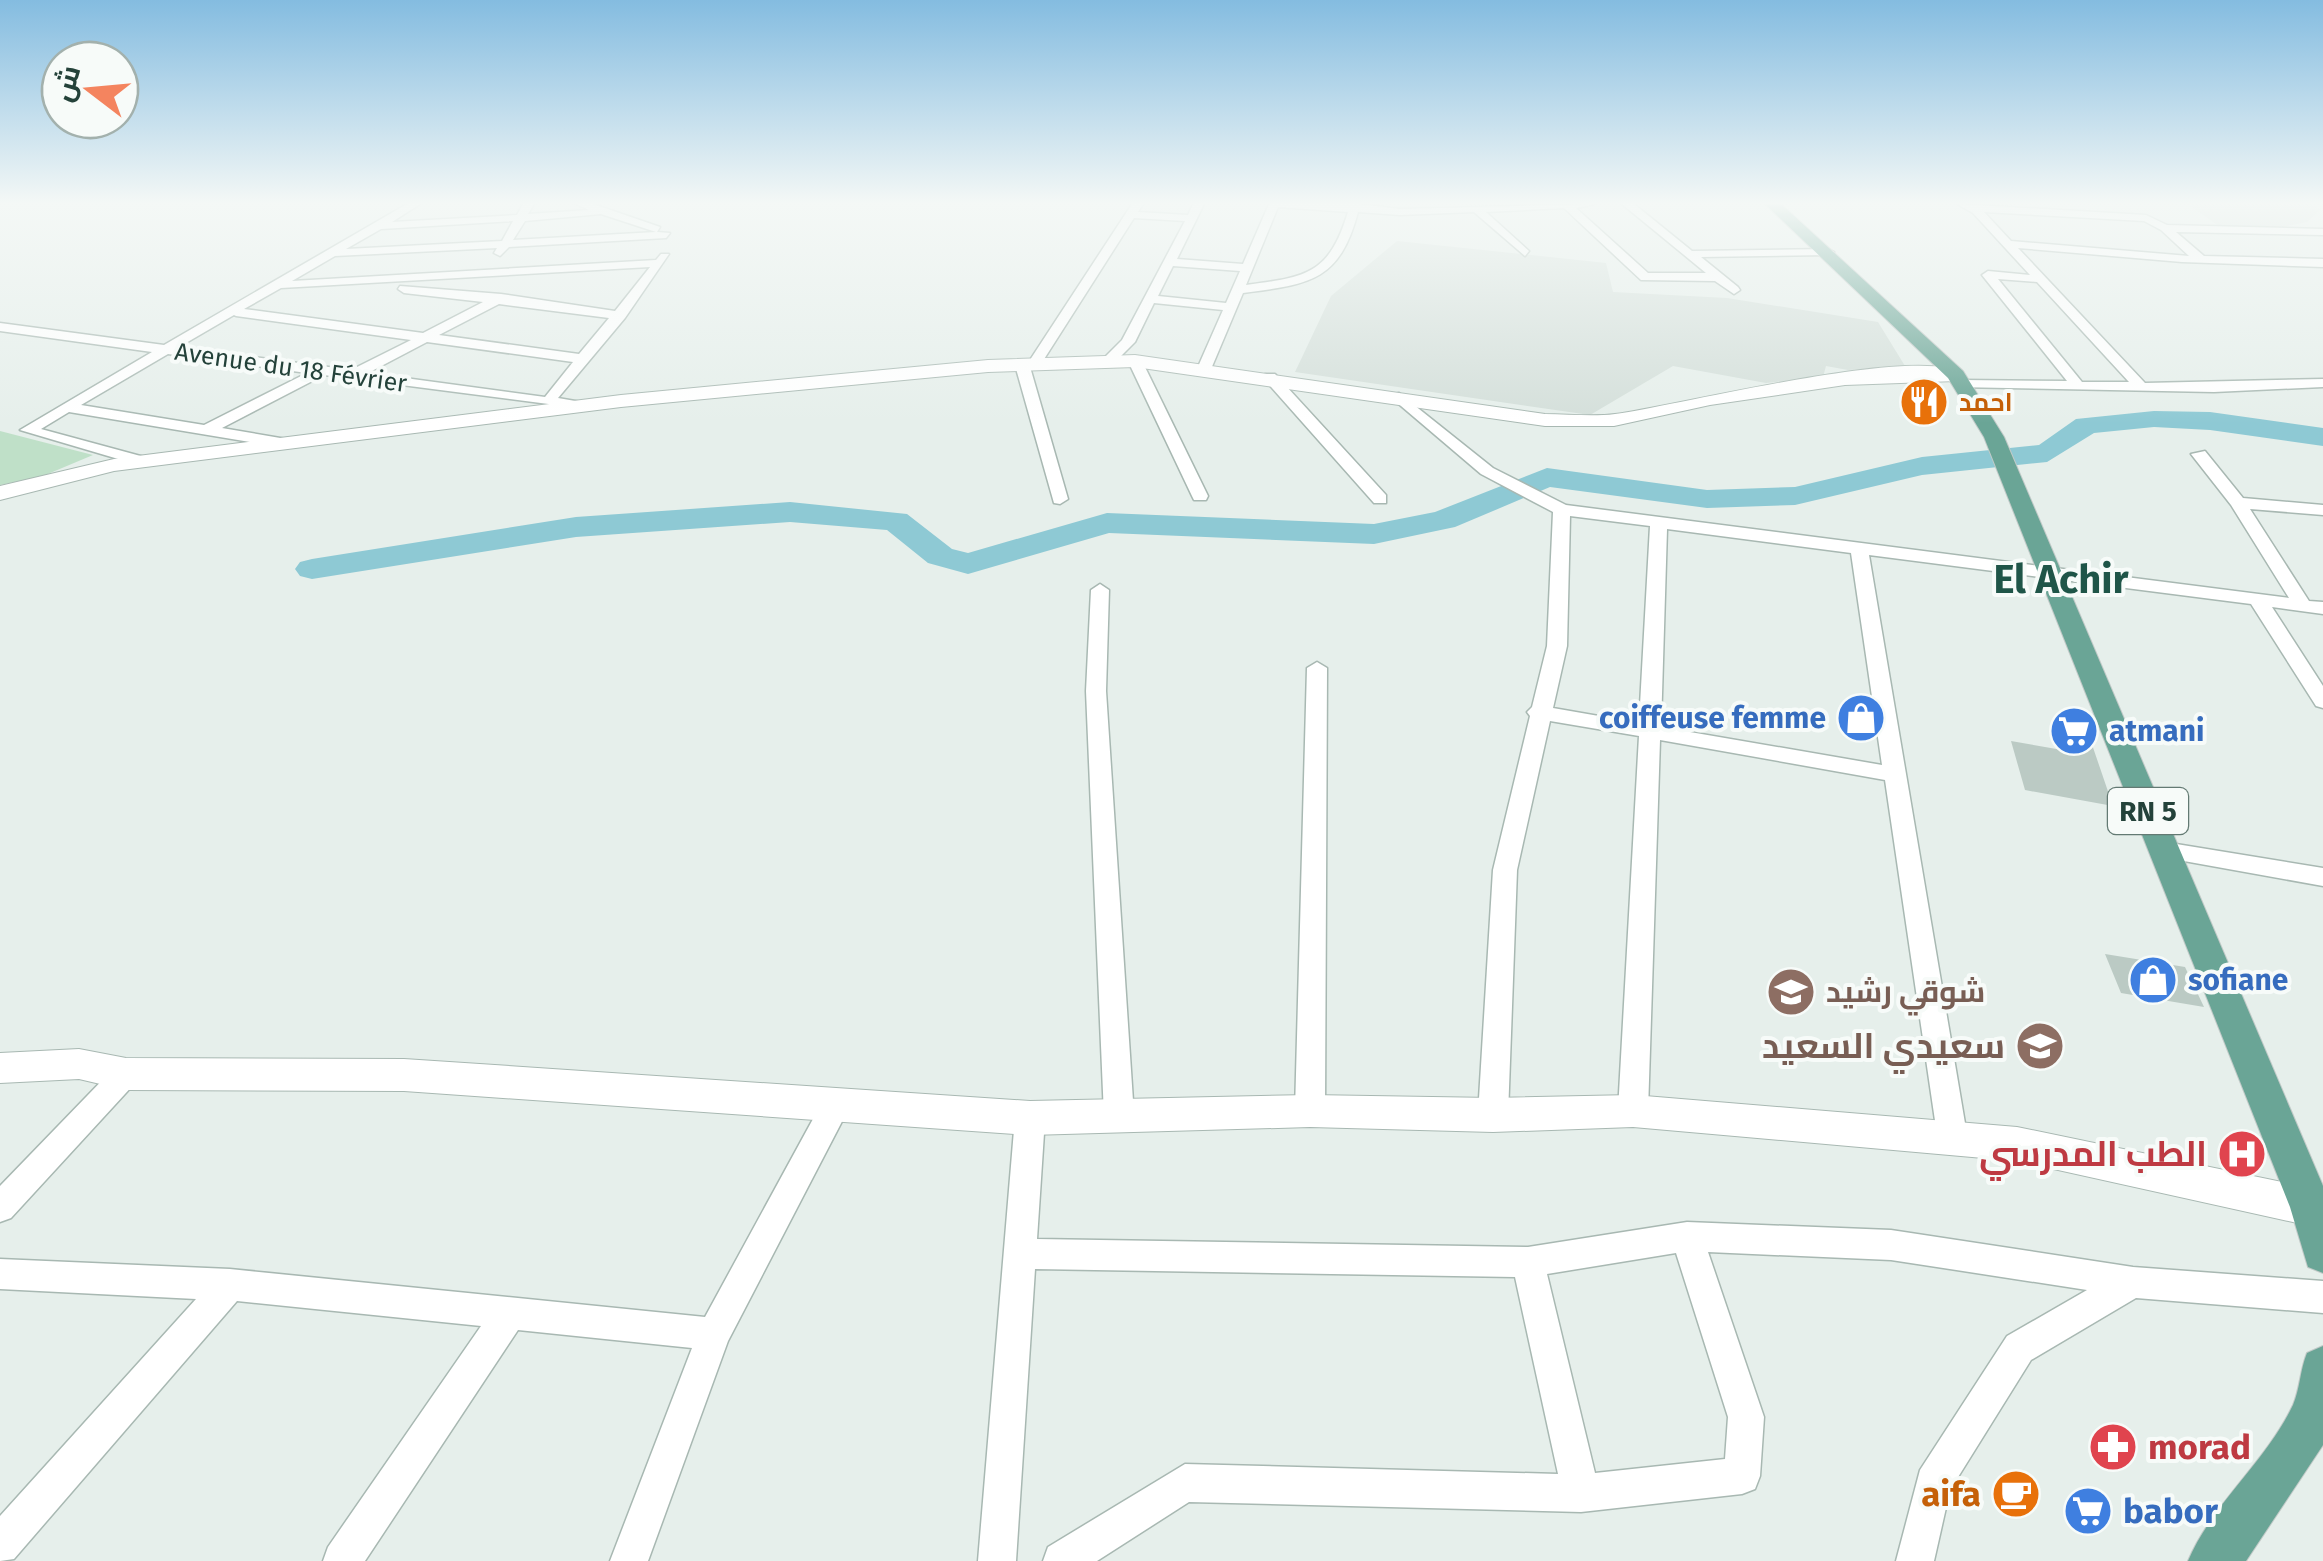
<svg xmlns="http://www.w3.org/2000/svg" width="2323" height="1561" font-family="'Fira Sans',Cairo,sans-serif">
  <rect width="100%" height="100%" fill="#e6efeb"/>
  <path fill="#d4dfda" d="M 2313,204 L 2320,210 L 2307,222 L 2273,229 L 2220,227 L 2189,205 Z
    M 1397,241 L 1606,263 L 1613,292 L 1727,298 L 1878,322 L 1905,366 L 1848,370 L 1826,366 L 1823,377 L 1766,383 L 1673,366 L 1590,415 L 1295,372 L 1331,296 Z"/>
  <path fill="#bfe0c8" d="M 0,431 L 93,455 L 43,476 L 0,485 Z"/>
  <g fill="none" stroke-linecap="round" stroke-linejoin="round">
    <path fill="#8ec9d4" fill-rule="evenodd" d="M 2154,411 L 2210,412 L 2323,428 L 2323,446 L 2210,430 L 2154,427 L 2094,433 L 2047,462 L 1922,475 L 1795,505 L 1707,508 L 1550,487 L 1455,527 L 1374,544 L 1109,533 L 968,574 L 928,563 L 887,530 L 790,522 L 576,537 L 312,579 L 300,576 L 295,569 L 300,562 L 312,559 L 576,517 L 790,502 L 907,514 L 952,549 L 968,553 L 1107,513 L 1374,524 L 1435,512 L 1547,468 L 1707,490 L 1795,487 L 1922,457 L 2039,445 L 2076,419 Z"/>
  </g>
  <path fill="#bbcac4" d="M 2058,722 L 2086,727 L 2113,806 L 2025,790 L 2011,741 L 2068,751 Z
    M 2105,954 L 2185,967 L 2204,1007 L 2121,993 Z"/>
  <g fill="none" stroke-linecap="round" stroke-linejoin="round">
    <g stroke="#a8b8b2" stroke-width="3">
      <path id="minor" d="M 407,204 L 420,204 L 392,222 L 517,215 L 523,204 L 534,204 L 528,214 L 589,210 L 576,204 L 593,204 L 660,227 L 657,232 L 670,233 L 666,238 L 509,247 L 500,256 L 494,253 L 497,248 L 335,256 L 292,281 L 656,260 L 661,254 L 669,254 L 625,318 L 558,398 L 587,403 L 587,409 L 324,375 L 222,428 L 292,440 L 292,446 L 287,448 L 69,412 L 41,429 L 148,458 L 148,464 L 142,466 L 20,430 L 152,352 L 0,331 L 0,323 L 164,345 ZM 601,214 L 656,232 L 513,240 L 525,221 ZM 513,221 L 502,241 L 346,249 L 381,229 ZM 650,267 L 615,311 L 501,294 L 400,286 L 398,289 L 404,293 L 483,302 L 423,333 L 244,309 L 281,288 ZM 499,304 L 609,318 L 579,354 L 439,335 ZM 234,315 L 236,316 L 411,340 L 351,370 L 179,347 ZM 427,342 L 573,362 L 545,397 L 368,373 ZM 168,354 L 307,373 L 204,425 L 81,405 Z
        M 1132,204 L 1143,204 L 1138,212 L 1188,215 L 1193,204 L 1204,204 L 1177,259 L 1243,264 L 1269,204 L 1360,204 L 1400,209 L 1595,204 L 1576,208 L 1648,273 L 1706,273 L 1622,204 L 1634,204 L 1692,251 L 1828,249 L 1834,252 L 1828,255 L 1701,257 L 1738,287 L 1740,290 L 1734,294 L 1715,281 L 1641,280 L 1564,208 L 1486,212 L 1529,251 L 1525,256 L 1474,212 L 1400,215 L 1358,212 C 1339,283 1308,284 1243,293 L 1211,369 L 1204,373 L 1197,369 L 1223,310 L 1154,303 L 1135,342 L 1112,365 L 1100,362 L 1122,340 L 1185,221 L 1134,218 L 1039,367 L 1030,367 L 1068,499 L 1060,504 L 1054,503 L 1015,365 L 1022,361 L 1028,363 ZM 1278,207 L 1348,212 C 1329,275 1306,277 1246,285 ZM 1173,266 L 1240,271 L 1226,303 L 1158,296 Z
        M 1957,204 L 2146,215 L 2167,225 L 2323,229 L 2323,235 L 2176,232 L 2204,256 L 2323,259 L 2323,267 L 2182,262 L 2018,248 L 2145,383 L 2323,379 L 2323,387 L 2214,392 L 1956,387 L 1956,381 L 1961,380 L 2067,381 L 1982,275 L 1988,271 L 2030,275 L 1973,213 ZM 1984,212 L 2144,221 L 2161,230 L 2189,256 L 2011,241 ZM 1998,279 L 2037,282 L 2129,382 L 2082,382 Z
        M 1135,357 L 1142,361 L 1208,496 L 1206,500 L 1194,500 L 1192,496 L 1128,361 Z
        M 1265,374 L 1275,374 L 1386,495 L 1386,503 L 1374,503 L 1265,380 Z
        M 1399,393 L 1493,468 L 1566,505 L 2289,598 L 2231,505 L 2191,454 L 2205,451 L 2243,498 L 2323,505 L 2323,515 L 2250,509 L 2309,601 L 2323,602 L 2323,614 L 2272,607 L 2323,686 L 2323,708 L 2316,706 L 2251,604 L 1869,555 L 1968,1141 L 1964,1150 L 1953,1154 L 1942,1150 L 1938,1141 L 1885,780 L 1660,740 L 1648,1111 L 1643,1120 L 1633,1123 L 1623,1120 L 1618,1111 L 1639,736 L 1550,721 L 1517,870 L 1508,1115 L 1503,1124 L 1493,1127 L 1483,1124 L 1478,1115 L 1493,870 L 1530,716 L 1527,712 L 1532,707 L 1547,646 L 1553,512 L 1481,474 L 1394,400 L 1394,394 ZM 1570,516 L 1650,526 L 1639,723 L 1553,708 L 1567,646 ZM 1667,529 L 1851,553 L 1882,765 L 1661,727 Z
        M 1100,584 L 1109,590 L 1106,691 L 1134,1116 L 1129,1125 L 1119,1128 L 1109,1125 L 1104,1116 L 1086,691 L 1091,590 Z
        M 1317,662 L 1327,668 L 1325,1111 L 1320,1120 L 1310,1123 L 1300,1120 L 1295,1111 L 1307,668 Z
        M 2164,842 L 2323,868 L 2323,886 L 2156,856 L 2152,850 L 2156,844 Z
        M 126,1062 L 136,1066 L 140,1074 L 136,1082 L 11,1218 L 0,1222 L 0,1186 L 116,1066 Z
        M 835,1094 L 845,1097 L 850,1106 L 728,1341 L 648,1561 L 610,1561 L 692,1348 L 518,1330 L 365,1561 L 323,1561 L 328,1547 L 481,1326 L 237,1301 L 14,1559 L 0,1561 L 0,1516 L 196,1299 L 0,1289 L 0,1259 L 230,1269 L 705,1317 L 825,1097 Z
        M 1030,1106 L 1040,1109 L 1045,1118 L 1037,1239 L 1528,1247 L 1687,1222 L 1891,1230 L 2133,1267 L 2323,1281 L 2323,1313 L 2136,1298 L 2031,1360 L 1950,1490 L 1934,1561 L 1896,1561 L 1920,1470 L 2007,1336 L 2087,1290 L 1891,1260 L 1708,1252 L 1764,1417 L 1760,1476 L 1755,1489 L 1742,1494 L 1581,1512 L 1189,1502 L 1097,1561 L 1043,1561 L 1048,1547 L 1185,1464 L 1558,1474 L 1515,1277 L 1035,1269 L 1016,1561 L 978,1561 L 1015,1118 L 1020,1109 ZM 1676,1253 L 1728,1417 L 1725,1459 L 1595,1473 L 1547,1274 Z"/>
    </g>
    <g stroke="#a8b8b2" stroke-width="2">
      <path id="tertiary" d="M 1135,355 L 1545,414 C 1568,414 1592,417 1615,414 C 1674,407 1926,342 1965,375 L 1956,381 L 1845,385 L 1710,405 L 1614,426 L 1545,426 L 1135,367 L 988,372 L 621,407 L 114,471 L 0,500 L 0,486 L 114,459 L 621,395 L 988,360 Z
        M 79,1049 L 126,1058 L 404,1059 L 1030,1101 L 1310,1095 L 1493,1098 L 1633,1095 L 2017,1127 L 2311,1188 L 2323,1193 L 2323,1221 L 2311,1226 L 2017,1161 L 1633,1127 L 1493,1132 L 1310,1127 L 1030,1135 L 404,1091 L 126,1090 L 79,1079 L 0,1083 L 0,1053 Z"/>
    </g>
    <g stroke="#c2cac8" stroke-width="2">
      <path id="primary" d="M 1765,204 L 1781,204 L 1963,371 L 2004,437 L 2323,1186 L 2323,1273 L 2308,1267 L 2290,1207 L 1984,437 L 1948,378 Z
        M 2323,1346 L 2323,1445 L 2246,1561 L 2188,1561 C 2212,1504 2266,1462 2293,1405 C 2300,1389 2300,1370 2307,1353 Z"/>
    </g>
    <use href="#minor" fill="#fff" fill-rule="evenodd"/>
    <use href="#tertiary" fill="#fff" fill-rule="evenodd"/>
    <use href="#primary" fill="#6aa596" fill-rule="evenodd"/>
  </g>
  <linearGradient id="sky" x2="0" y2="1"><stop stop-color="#84bce0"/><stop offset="0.48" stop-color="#f4f8f6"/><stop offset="1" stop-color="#f4f8f6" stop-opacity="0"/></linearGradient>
  <rect width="2323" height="423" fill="url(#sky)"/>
  <defs>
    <g id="restaurant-disc" transform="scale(2.5)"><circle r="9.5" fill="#e8710a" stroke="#f7fbf9"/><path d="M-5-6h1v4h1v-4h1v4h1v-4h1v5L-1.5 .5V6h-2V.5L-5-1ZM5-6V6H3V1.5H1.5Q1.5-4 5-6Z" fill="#fff"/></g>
    <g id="shop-disc" transform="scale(2.5)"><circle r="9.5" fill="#3f7fe0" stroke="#f7fbf9"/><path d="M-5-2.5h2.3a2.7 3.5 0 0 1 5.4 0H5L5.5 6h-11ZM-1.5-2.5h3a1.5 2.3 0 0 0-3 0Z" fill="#fff"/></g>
    <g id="supermarket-disc" transform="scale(2.5)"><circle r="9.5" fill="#3f7fe0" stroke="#f7fbf9"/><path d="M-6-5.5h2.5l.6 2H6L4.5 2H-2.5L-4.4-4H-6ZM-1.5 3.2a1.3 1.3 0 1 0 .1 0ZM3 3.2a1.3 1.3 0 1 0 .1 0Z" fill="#fff"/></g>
    <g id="school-disc" transform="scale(2.5)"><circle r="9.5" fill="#8d6e63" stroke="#f7fbf9"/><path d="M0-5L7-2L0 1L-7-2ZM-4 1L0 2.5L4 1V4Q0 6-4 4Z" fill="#fff"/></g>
    <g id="hospital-disc" transform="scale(2.5)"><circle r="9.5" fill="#e0444e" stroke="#f7fbf9"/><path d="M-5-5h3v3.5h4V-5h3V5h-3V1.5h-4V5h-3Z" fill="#fff"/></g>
    <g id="pharmacy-disc" transform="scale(2.5)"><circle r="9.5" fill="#e0444e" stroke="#f7fbf9"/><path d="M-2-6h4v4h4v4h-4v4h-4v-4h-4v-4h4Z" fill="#fff"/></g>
    <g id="cafe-disc" transform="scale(2.5)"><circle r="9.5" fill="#e8710a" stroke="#f7fbf9"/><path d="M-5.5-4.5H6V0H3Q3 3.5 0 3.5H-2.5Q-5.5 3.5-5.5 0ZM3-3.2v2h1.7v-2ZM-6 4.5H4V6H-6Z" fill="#fff"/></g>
  </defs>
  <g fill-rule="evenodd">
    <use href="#restaurant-disc" x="1924" y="402"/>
    <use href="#shop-disc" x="1861" y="718"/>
    <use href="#supermarket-disc" x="2074" y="731"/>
    <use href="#shop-disc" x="2153" y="980"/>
    <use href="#school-disc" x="1791" y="992"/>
    <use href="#school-disc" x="2040" y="1046"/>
    <use href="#hospital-disc" x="2242" y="1154"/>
    <use href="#pharmacy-disc" x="2113" y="1447"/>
    <use href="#cafe-disc" x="2016" y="1494"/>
    <use href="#supermarket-disc" x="2088" y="1511"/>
  </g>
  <g text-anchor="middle" stroke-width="8" stroke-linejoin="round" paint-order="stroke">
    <g font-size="25" fill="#24423a" stroke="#f7fbf9">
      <text transform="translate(291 367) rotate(8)" y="9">Avenue du 18 Février</text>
    </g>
    <g font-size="25" font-weight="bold" fill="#c56008" stroke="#f7fbf9" text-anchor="start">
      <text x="1959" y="411">احمد</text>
    </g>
    <rect fill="#f7fbf9" stroke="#637a73" stroke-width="2.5" x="2108" y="788" width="80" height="46" rx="8"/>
    <g font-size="28" font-weight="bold" fill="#24423a">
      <text x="2148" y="821">RN 5</text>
    </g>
    <g font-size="30" font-weight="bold" fill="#366cbe" stroke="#f7fbf9" text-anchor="start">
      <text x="1826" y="728" text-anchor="end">coiffeuse femme</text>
      <text x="2109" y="741">atmani</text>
      <text x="2188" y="990">sofiane</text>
    </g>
    <g font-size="30" font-weight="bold" fill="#785e54" stroke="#f7fbf9" text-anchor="start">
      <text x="1826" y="1002">شوقي رشيد</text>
    </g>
    <g font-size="35" font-weight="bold" fill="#785e54" stroke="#f7fbf9" text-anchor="end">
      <text x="2005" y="1058">سعيدي السعيد</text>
    </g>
    <g font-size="35" font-weight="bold" fill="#be3a42" stroke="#f7fbf9" text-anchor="end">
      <text x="2207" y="1166">الطب المدرسي</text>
      <text x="2148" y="1459" text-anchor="start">morad</text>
    </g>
    <g font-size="35" font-weight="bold" fill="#c56008" stroke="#f7fbf9" text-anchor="end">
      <text x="1981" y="1506">aifa</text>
    </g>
    <g font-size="35" font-weight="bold" fill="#366cbe" stroke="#f7fbf9" text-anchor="start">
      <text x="2123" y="1523">babor</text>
    </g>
    <g font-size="40" font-weight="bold" fill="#1f5548" stroke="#f7fbf9">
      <text x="2061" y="593">El Achir</text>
    </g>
  </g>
  <g transform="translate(90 90) rotate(286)"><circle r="48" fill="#f7fbf9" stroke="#a3b1ad" stroke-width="2.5"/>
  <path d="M0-8L18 38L0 25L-18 38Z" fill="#f4845f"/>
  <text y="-15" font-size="28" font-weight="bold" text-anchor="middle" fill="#24423a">ش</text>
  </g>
</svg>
